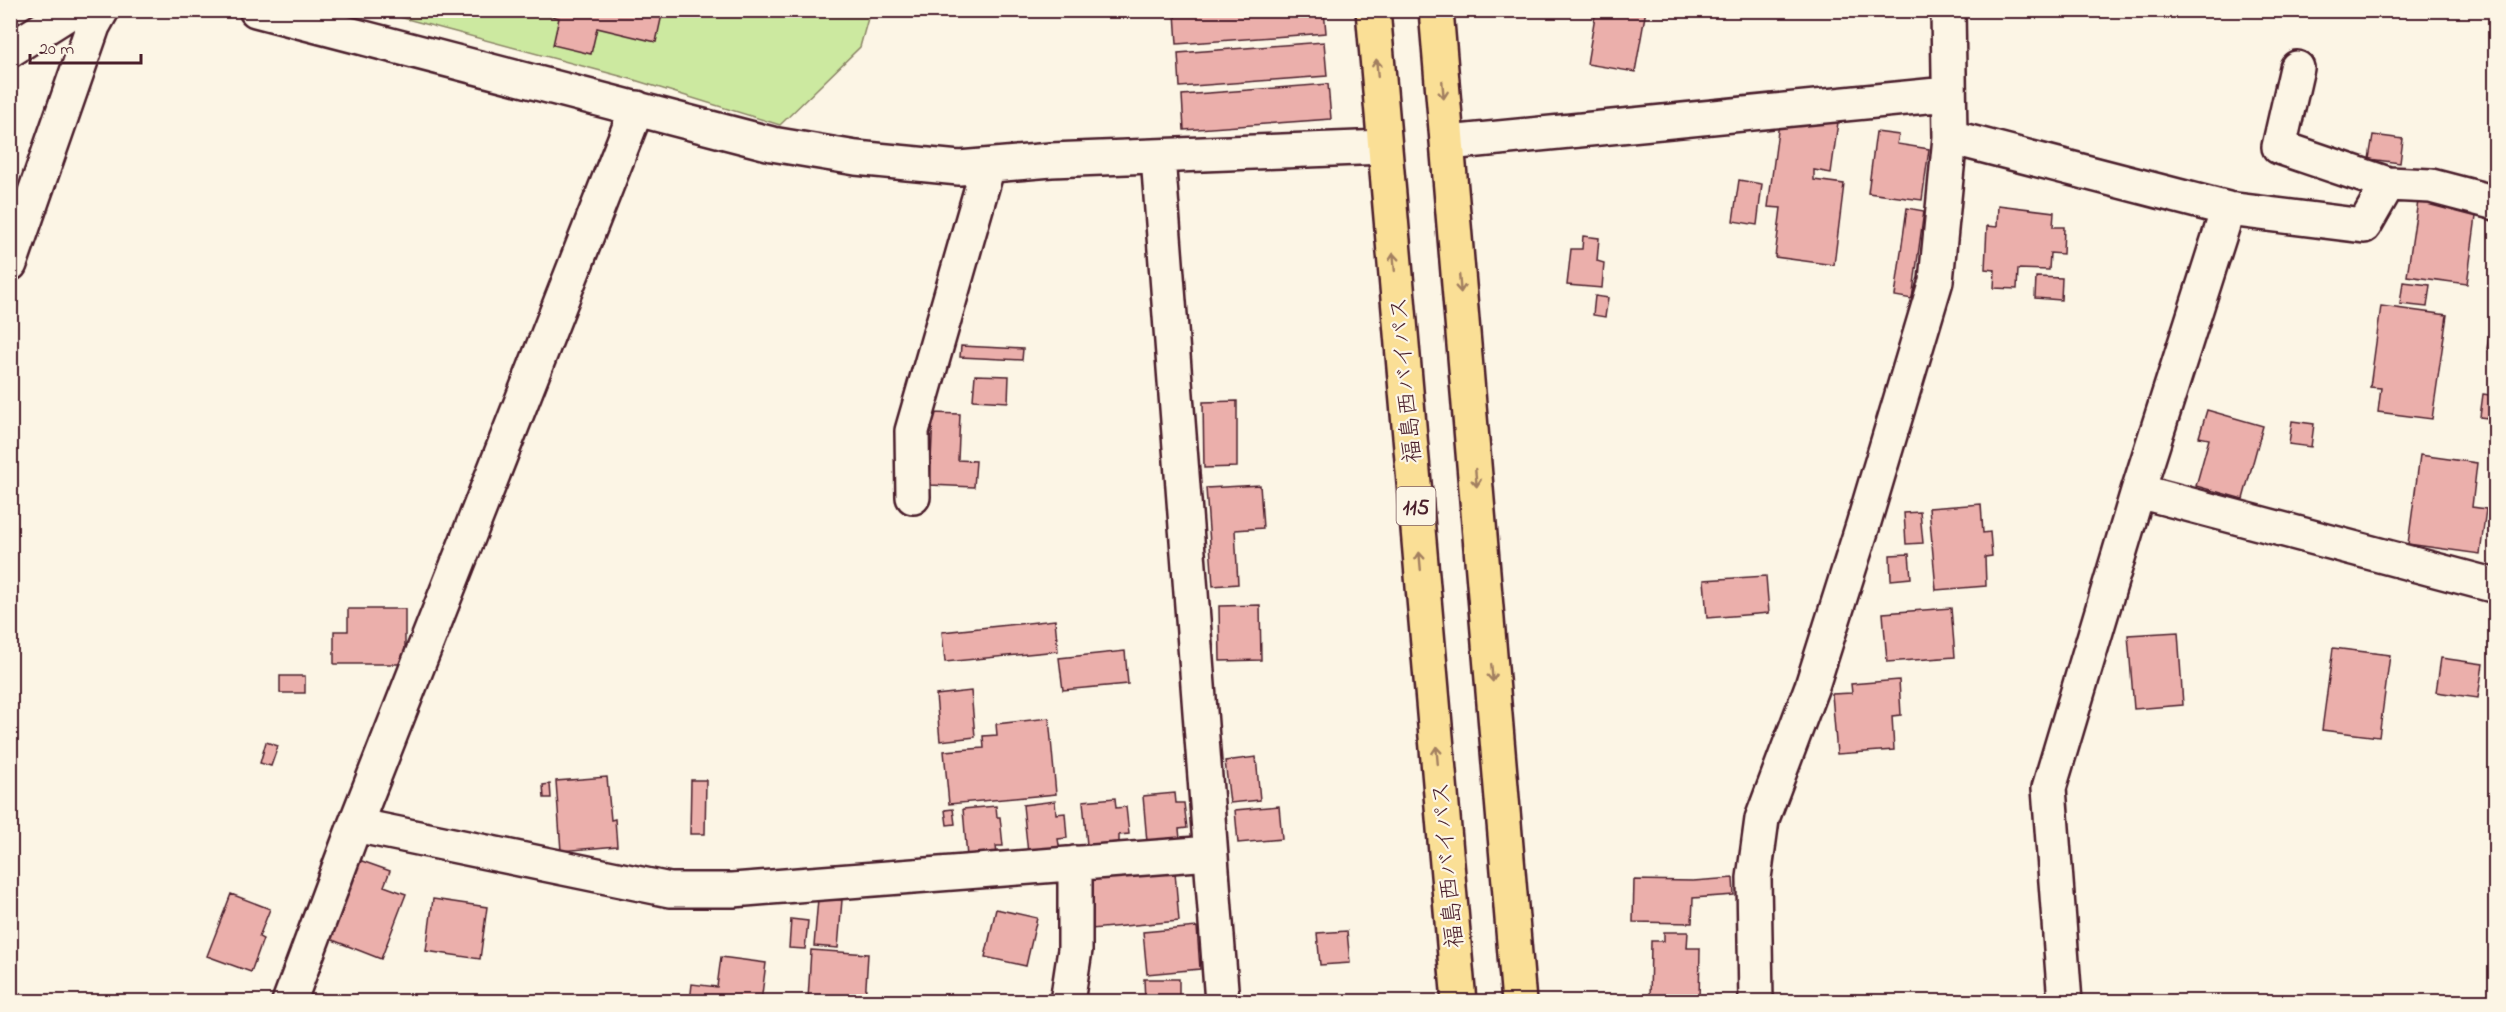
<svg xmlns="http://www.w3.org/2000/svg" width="2506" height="1012" font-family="'Indie Flower','Klee One',sans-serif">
  <rect width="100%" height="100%" fill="#fcf5e5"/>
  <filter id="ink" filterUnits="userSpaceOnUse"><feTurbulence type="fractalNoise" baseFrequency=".0167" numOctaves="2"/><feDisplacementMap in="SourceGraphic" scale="12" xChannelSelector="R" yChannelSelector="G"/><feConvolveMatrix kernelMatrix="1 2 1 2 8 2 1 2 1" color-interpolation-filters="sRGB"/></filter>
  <g filter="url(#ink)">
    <path fill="#cce9a0" stroke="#8b8466" stroke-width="1.5" d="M 377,11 L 870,11 L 860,47 L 780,125 L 631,79 Z"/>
    <path fill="#ebafab" stroke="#4a1f2b" stroke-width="1.5" d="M 530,10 L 663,10 L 656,42 L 597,28 L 591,54 L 553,45 L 559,18 Z
      M 1207,10 L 1324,10 L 1326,33 L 1177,44 L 1175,13 Z
      M 1596,10 L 1646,10 L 1635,72 L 1587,64 Z
      M 1324,42 L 1327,76 L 1180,87 L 1178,53 Z
      M 1328,84 L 1331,119 L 1184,130 L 1182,95 Z
      M 1806,118 L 1838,122 L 1831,173 L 1814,170 L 1814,180 L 1844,184 L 1834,265 L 1775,257 L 1781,208 L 1768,207 L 1779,123 L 1805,126 Z
      M 1876,132 L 1899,135 L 1897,144 L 1929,149 L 1922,200 L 1868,193 Z
      M 2373,135 L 2403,139 L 2400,163 L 2369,159 Z
      M 1739,180 L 1762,184 L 1757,225 L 1733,221 Z
      M 2418,201 L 2477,209 L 2467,284 L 2407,276 Z
      M 1998,205 L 2054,212 L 2053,227 L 2064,227 L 2063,254 L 2050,253 L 2049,270 L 2018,269 L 2017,289 L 1994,288 L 1995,270 L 1985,269 L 1987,226 L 1997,227 Z
      M 1907,208 L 1924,211 L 1912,299 L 1895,296 Z
      M 1583,236 L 1599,238 L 1597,261 L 1604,263 L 1602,288 L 1567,285 L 1571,249 L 1582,249 Z
      M 2036,277 L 2062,278 L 2061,300 L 2035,298 Z
      M 2403,282 L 2430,285 L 2427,307 L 2400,304 Z
      M 2496,290 L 2496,351 L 2487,349 Z
      M 1595,296 L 1608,298 L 1605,317 L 1593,315 Z
      M 2381,306 L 2447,315 L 2432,419 L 2378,412 L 2381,388 L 2370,387 Z
      M 961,346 L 1023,349 L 1022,360 L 960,357 Z
      M 975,375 L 1009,376 L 1008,402 L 973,400 Z
      M 2483,394 L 2496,396 L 2496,419 L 2480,417 Z
      M 1237,401 L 1237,467 L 1204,468 L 1203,402 Z
      M 2207,410 L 2263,426 L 2243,499 L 2196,486 L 2209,439 L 2199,437 Z
      M 933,413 L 960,414 L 958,460 L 976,461 L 974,487 L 930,485 Z
      M 2292,421 L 2314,424 L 2311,447 L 2289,444 Z
      M 2420,455 L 2477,463 L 2472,507 L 2486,509 L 2480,554 L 2408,544 Z
      M 1260,485 L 1263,528 L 1235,530 L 1238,584 L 1213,586 L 1206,488 Z
      M 1981,504 L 1983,533 L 1990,532 L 1992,556 L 1985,557 L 1986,586 L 1936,590 L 1929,508 Z
      M 1920,512 L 1923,543 L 1906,544 L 1904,513 Z
      M 1909,554 L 1911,578 L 1891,580 L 1890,555 Z
      M 1766,576 L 1769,613 L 1707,618 L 1704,580 Z
      M 1260,605 L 1261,660 L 1220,661 L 1219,606 Z
      M 1951,608 L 1955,657 L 1887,662 L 1883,613 Z
      M 348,609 L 405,609 L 405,664 L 334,664 L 334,631 L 348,631 Z
      M 1055,620 L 1058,651 L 945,662 L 942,632 Z
      M 2178,632 L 2183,705 L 2134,709 L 2128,635 Z
      M 2333,648 L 2390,655 L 2379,737 L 2322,730 Z
      M 1125,651 L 1128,684 L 1063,690 L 1059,658 Z
      M 2441,658 L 2483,664 L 2478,698 L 2436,692 Z
      M 280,676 L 305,676 L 305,693 L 280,693 Z
      M 1899,680 L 1901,715 L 1892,716 L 1894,750 L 1837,754 L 1832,694 L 1852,693 L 1851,684 Z
      M 971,691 L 975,737 L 940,741 L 936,695 Z
      M 1049,718 L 1056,794 L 949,804 L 944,751 L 984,748 L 983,736 L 997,735 L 996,724 Z
      M 266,742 L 278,746 L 271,766 L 260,763 Z
      M 1256,757 L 1260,800 L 1230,803 L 1225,761 Z
      M 607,777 L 611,820 L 615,819 L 617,846 L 561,851 L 556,781 Z
      M 691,780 L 706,780 L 705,834 L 690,834 Z
      M 550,784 L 551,798 L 544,798 L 543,785 Z
      M 1175,793 L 1176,803 L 1184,803 L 1187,828 L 1179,829 L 1180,839 L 1147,842 L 1143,796 Z
      M 1115,798 L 1116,808 L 1126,807 L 1129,834 L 1119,835 L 1119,842 L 1087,845 L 1083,801 Z
      M 1055,801 L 1056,814 L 1065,813 L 1067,838 L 1058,839 L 1060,851 L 1028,853 L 1023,805 Z
      M 996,806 L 997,817 L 1000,817 L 1003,846 L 996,846 L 997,854 L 967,857 L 963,809 Z
      M 1279,806 L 1282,839 L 1238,843 L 1235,810 Z
      M 953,809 L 955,824 L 947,825 L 945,810 Z
      M 359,860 L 390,871 L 384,886 L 406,894 L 381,959 L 330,939 Z
      M 1175,872 L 1179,921 L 1091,929 L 1087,880 Z
      M 1733,878 L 1734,895 L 1693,898 L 1692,923 L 1633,922 L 1634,880 L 1693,881 Z
      M 231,894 L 270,909 L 259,937 L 263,939 L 251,972 L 207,956 Z
      M 433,899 L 487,907 L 480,959 L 426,951 Z
      M 818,899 L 842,900 L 838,948 L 814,946 Z
      M 996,909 L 1037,918 L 1026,966 L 985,957 Z
      M 791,919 L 808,921 L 805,949 L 789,948 Z
      M 1197,927 L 1200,969 L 1147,974 L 1143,932 Z
      M 1347,931 L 1350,963 L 1320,965 L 1317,933 Z
      M 1664,932 L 1688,932 L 1687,948 L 1700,948 L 1699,1002 L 1650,1002 L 1651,941 L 1664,941 Z
      M 811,950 L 868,954 L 865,1002 L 813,1002 L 808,999 Z
      M 721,957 L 766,963 L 761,1002 L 690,1002 L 692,984 L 717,987 Z
      M 1144,979 L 1179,979 L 1179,1001 L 1195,1002 L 1145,1002 Z"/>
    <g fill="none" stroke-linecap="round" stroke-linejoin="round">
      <g stroke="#4a1f2b" stroke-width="38">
        <path id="street" d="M 256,10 L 772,144 L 856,158 L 959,168 L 1051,160 L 1384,147
          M 10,50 L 73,10
          M 2297,68 L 2279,147 L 2388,184 L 2431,186 L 2496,203
          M 1950,137 L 2228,209 L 2364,226 L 2388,184
          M 1448,143 L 1947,94
          M 1158,157 L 1222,1002
          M 10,264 L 93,26 L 102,10
          M 2138,491 L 2496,586
          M 913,497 L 912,431 L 988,166
          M 355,825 L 670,890 L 733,890 L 1210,853
          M 289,1002 L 355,825 L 637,108
          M 1067,1002 L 1075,950 L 1075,863
          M 1756,1002 L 1754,878 L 1762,819 L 1812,686 L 1863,525 L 1936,281 L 1950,137 L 1948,10
          M 2065,1002 L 2049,788 L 2138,491 L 2228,209"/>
      </g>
      <g stroke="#4a1f2b" stroke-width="38">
        <path id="highway" d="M 1373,10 L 1459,1002
          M 1436,10 L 1519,1002"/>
      </g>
      <use href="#street" stroke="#fcf5e5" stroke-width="33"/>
      <use href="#highway" stroke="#fadf96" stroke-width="33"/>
    </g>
    <defs><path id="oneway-shaft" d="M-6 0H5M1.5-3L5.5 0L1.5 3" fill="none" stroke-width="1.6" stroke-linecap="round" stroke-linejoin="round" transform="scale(1.5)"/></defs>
    <g stroke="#a27f60">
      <use href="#oneway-shaft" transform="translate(1377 68) rotate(-95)"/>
      <use href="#oneway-shaft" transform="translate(1443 90) rotate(85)"/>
      <use href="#oneway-shaft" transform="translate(1394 262) rotate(-95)"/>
      <use href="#oneway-shaft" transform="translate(1460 284) rotate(85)"/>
      <use href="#oneway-shaft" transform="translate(1476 478) rotate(85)"/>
      <use href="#oneway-shaft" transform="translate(1420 561) rotate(-95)"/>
      <use href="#oneway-shaft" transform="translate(1492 673) rotate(85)"/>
      <use href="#oneway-shaft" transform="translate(1437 755) rotate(-95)"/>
    </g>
  </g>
  <g text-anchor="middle" stroke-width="4.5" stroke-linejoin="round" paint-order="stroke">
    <rect fill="#fcf5e5" stroke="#7f5f63" stroke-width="1.5" x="1396.5" y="487" width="39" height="38" rx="4.5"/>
    <g font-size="22" font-weight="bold" fill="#4a1f2b">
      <text x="1416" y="514">115</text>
    </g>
    <g font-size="24" fill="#4a1f2b" stroke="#fcf5e5">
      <text transform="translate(1405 380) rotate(-95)" y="8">福島西バイパス</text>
      <text transform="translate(1447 865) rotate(-95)" y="8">福島西バイパス</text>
    </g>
  </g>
  <rect width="2506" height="1012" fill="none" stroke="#fcf5e5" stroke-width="36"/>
  <rect x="18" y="18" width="2470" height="976" fill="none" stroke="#4a1f2b" stroke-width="2" filter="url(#ink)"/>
  <path d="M30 54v9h111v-9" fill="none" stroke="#4a1f2b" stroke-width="3"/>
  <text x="39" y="54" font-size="18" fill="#4a1f2b" stroke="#fcf5e5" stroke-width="4.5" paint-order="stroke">20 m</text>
</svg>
